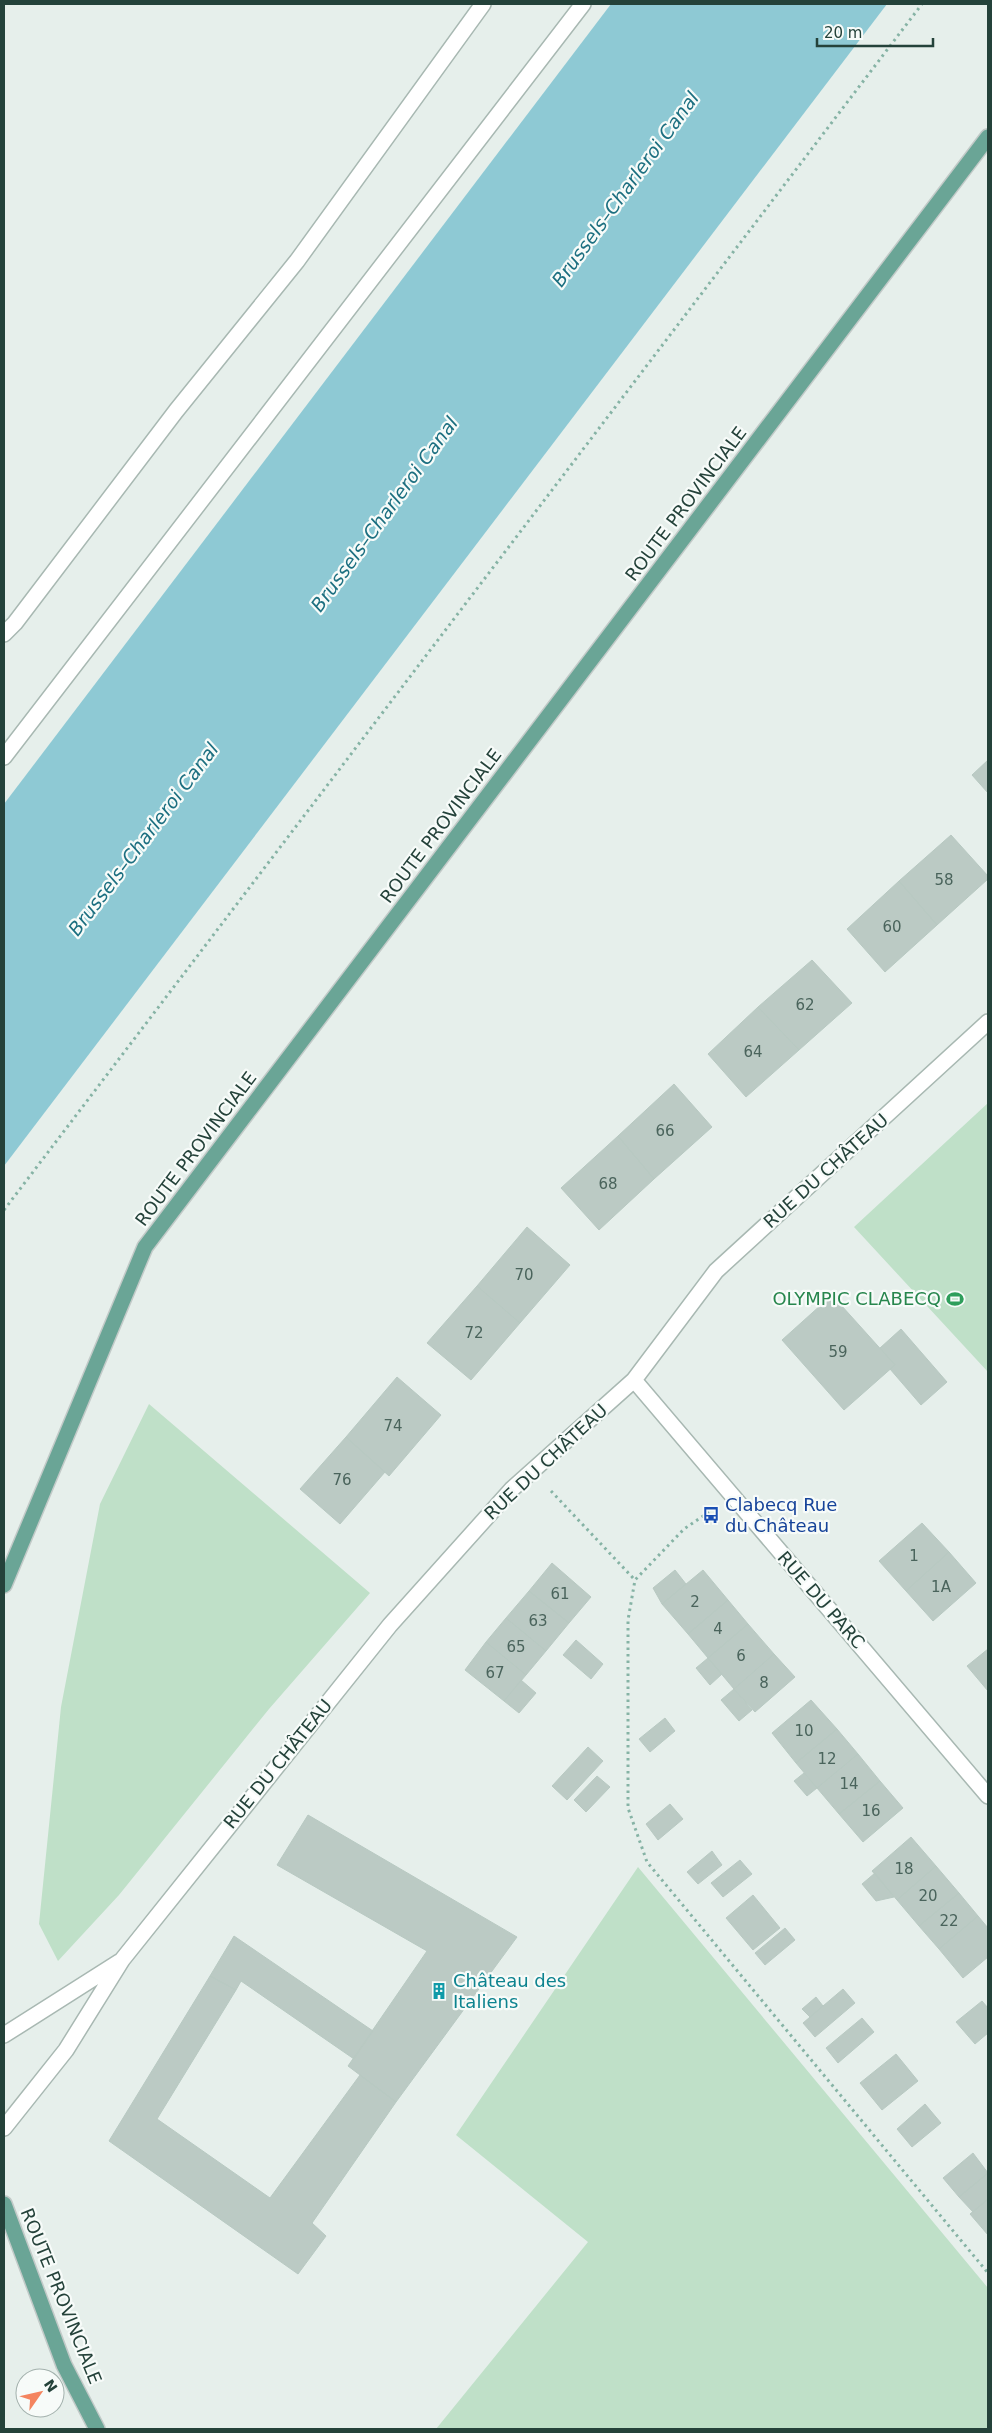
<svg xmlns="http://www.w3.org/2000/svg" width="992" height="2433" font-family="'DejaVu Sans',sans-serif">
  <rect width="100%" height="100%" fill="#e6efeb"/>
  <path fill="#bfe0c8" d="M 988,1103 L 988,1372 L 854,1227 Z
    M 149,1404 L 370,1593 L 269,1709 L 119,1895 L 58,1961 L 39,1924 L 61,1707 L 100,1504 Z
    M 638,1867 L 988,2288 L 988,2429 L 436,2429 L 588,2242 L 456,2135 Z"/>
  <path fill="#8ec9d4" d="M 611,4 L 887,4 L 4,1166 L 4,804 Z"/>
  <path fill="#bbcac4" stroke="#b8c9c2" d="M 988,760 L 988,793 L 972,775 Z
    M 951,835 L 988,876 L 988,879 L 937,925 L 899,881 Z
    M 899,881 L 937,925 L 885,972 L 847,929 Z
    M 812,960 L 852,1003 L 799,1050 L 758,1007 Z
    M 758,1007 L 799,1050 L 746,1097 L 708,1054 Z
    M 674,1084 L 712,1127 L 654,1179 L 618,1136 Z
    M 618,1136 L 654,1179 L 599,1230 L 561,1188 Z
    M 527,1227 L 570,1265 L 520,1323 L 477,1286 Z
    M 477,1286 L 520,1323 L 471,1380 L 427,1343 Z
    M 832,1295 L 895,1365 L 844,1410 L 782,1340 Z
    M 901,1329 L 947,1382 L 921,1405 L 890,1369 L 895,1365 L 880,1348 Z
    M 397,1377 L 441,1415 L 389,1476 L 346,1437 Z
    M 346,1437 L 385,1472 L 340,1524 L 300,1489 Z
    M 922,1523 L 949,1552 L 906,1591 L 879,1561 Z
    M 949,1552 L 976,1583 L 933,1621 L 906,1591 Z
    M 552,1563 L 591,1597 L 569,1623 L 529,1591 Z
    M 675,1570 L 686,1584 L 662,1604 L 653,1588 Z
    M 703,1570 L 728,1600 L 688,1634 L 662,1604 Z
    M 529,1591 L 569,1623 L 546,1651 L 506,1618 Z
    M 728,1600 L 748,1624 L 708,1658 L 688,1634 Z
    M 506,1618 L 546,1651 L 526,1675 L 486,1642 Z
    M 748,1624 L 774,1654 L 734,1689 L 708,1658 Z
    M 576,1640 L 603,1664 L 591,1679 L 563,1655 Z
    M 486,1642 L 526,1675 L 504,1701 L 465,1670 Z
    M 988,1649 L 988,1691 L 967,1666 Z
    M 774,1654 L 795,1677 L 755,1712 L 734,1689 Z
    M 708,1658 L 722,1674 L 710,1685 L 696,1668 Z
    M 521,1680 L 536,1693 L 519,1713 L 504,1701 Z
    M 734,1689 L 752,1710 L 739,1721 L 721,1700 Z
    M 811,1700 L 837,1729 L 796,1763 L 772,1733 Z
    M 665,1718 L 675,1731 L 650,1752 L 639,1739 Z
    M 837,1729 L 858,1754 L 817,1788 L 796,1763 Z
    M 588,1747 L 603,1761 L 567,1800 L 552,1786 Z
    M 858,1754 L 880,1781 L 839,1814 L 817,1788 Z
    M 804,1773 L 817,1788 L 807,1796 L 794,1781 Z
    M 597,1776 L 610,1787 L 586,1812 L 574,1800 Z
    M 880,1781 L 903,1808 L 863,1842 L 839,1814 Z
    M 670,1804 L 683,1819 L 658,1840 L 646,1824 Z
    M 308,1815 L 517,1937 L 396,2102 L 348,2066 L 427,1951 L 277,1865 Z
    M 911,1837 L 936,1866 L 897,1900 L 872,1871 Z
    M 712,1851 L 722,1865 L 698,1884 L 687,1872 Z
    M 740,1860 L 752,1874 L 723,1897 L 711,1883 Z
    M 936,1866 L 959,1893 L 919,1926 L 897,1900 Z
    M 875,1873 L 894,1897 L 876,1901 L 862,1884 Z
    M 959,1893 L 978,1916 L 939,1949 L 919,1926 Z
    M 753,1895 L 780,1928 L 753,1950 L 726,1918 Z
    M 978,1916 L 988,1928 L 988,1957 L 963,1978 L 939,1949 Z
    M 785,1928 L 795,1940 L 765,1965 L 755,1953 Z
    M 234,1936 L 373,2031 L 354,2059 L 241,1981 L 236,1990 L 210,1976 Z
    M 210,1976 L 236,1990 L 157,2119 L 270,2198 L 360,2075 L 396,2102 L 312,2223 L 326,2236 L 298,2274 L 109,2141 Z
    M 843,1989 L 855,2003 L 815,2037 L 803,2023 Z
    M 816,1997 L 823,2006 L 810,2017 L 802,2009 Z
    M 982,2001 L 988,2008 L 988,2033 L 975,2044 L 956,2022 Z
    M 862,2018 L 874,2032 L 838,2063 L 826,2048 Z
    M 896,2054 L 918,2081 L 882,2110 L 860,2083 Z
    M 925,2104 L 941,2123 L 912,2147 L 897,2129 Z
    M 973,2153 L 988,2173 L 959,2197 L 943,2178 Z
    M 988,2173 L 988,2199 L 973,2212 L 959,2197 Z
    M 988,2199 L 988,2235 L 970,2214 Z"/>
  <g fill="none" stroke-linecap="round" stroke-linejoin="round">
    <g stroke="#a8b8b2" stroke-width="18">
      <path id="minor" d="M 4,634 L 15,623 L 176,411 L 297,261 L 483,4
        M 4,757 L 583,4
        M 634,1380 L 988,1796
        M 4,2035 L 119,1962
        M 4,2128 L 66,2050 L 122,1960 L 390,1625 L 512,1489 L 634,1380 L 716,1271 L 988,1022"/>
    </g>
    <g stroke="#c2cac8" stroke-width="18">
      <path id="major" d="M 4,1585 L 145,1247 L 988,137
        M 4,2204 L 64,2365 L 97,2429"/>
    </g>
    <path stroke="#86b3a5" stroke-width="3" stroke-dasharray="2.5 4" stroke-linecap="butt" d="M 4,1210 L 922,4
      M 551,1491 L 635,1580
      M 709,1512 L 684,1529 L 635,1580 L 628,1620 L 628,1808 L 647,1862 L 988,2273"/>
    <use href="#minor" stroke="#fff" stroke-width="15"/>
    <use href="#major" stroke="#6aa596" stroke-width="15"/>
  </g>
  <defs>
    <g id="stadium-bare" transform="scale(1.35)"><path d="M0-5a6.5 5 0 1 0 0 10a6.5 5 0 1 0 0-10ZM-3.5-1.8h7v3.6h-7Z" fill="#2e9e5b" stroke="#f7fbf9" stroke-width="2.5" paint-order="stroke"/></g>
    <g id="bus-bare" transform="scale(1.35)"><path d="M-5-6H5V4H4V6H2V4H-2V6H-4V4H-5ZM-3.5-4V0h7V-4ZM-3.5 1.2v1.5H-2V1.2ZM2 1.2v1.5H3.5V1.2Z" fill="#1a4fb4" stroke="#f7fbf9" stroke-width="2.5" paint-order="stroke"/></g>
    <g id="building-bare" transform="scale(1.35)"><path d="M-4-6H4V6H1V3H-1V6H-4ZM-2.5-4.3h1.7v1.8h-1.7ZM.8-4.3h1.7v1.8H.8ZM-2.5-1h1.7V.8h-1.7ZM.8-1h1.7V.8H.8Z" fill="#0f9aa8" stroke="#f7fbf9" stroke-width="2.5" paint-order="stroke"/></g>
  </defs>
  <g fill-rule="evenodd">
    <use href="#stadium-bare" x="955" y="1299"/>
    <use href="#bus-bare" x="711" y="1515"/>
    <use href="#building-bare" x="439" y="1991"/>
  </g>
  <g text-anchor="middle" stroke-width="4.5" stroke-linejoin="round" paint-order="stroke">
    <g font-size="15" fill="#4a645c">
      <text x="944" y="885">58</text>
      <text x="892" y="932">60</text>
      <text x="805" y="1010">62</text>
      <text x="753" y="1057">64</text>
      <text x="665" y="1136">66</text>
      <text x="608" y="1189">68</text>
      <text x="524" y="1280">70</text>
      <text x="474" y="1338">72</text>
      <text x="838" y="1357">59</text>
      <text x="393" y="1431">74</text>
      <text x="342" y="1485">76</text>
      <text x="914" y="1561">1</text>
      <text x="941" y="1592">1A</text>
      <text x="560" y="1599">61</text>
      <text x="695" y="1607">2</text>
      <text x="538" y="1626">63</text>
      <text x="718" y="1634">4</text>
      <text x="516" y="1652">65</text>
      <text x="741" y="1661">6</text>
      <text x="495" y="1678">67</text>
      <text x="764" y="1688">8</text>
      <text x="804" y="1736">10</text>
      <text x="827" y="1764">12</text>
      <text x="849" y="1789">14</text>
      <text x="871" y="1816">16</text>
      <text x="904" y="1874">18</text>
      <text x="928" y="1901">20</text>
      <text x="949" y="1926">22</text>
    </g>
    <g font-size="18" fill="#24423a" stroke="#f7fbf9">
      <text transform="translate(686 504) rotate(-53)" y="6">ROUTE PROVINCIALE</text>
      <text transform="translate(441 826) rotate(-53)" y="6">ROUTE PROVINCIALE</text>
      <text transform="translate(196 1149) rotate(-53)" y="6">ROUTE PROVINCIALE</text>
      <text transform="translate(826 1171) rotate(-42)" y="6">RUE DU CHÂTEAU</text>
      <text transform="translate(546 1462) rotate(-43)" y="6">RUE DU CHÂTEAU</text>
      <text transform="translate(821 1600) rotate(49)" y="6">RUE DU PARC</text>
      <text transform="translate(278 1764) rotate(-51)" y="6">RUE DU CHÂTEAU</text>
      <text transform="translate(61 2296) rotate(68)" y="6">ROUTE PROVINCIALE</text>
    </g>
    <g font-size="18" fill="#27864d" stroke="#f7fbf9" text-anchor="end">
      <text x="941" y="1305">OLYMPIC CLABECQ</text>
    </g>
    <g font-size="18" fill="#164399" stroke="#f7fbf9" text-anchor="start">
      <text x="725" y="1511">Clabecq Rue<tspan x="725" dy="21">du Château</tspan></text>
    </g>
    <g font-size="18" fill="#0d838f" stroke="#f7fbf9" text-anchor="start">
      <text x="453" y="1987">Château des<tspan x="453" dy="21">Italiens</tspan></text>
    </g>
    <g font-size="19" font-style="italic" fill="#1c6f80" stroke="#f7fbf9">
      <text transform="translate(625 189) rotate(-54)" y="7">Brussels–Charleroi Canal</text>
      <text transform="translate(384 514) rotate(-54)" y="7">Brussels–Charleroi Canal</text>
      <text transform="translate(143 839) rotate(-53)" y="7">Brussels–Charleroi Canal</text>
    </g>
  </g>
  <rect width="992" height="2433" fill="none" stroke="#24423a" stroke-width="10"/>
  <g transform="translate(40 2393) rotate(56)"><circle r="24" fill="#f7fbf9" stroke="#a3b1ad"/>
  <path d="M0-4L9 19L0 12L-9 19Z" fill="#f4845f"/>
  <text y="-8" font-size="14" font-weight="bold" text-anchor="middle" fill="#24423a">N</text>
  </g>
  <path d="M817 38v8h116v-8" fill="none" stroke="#24423a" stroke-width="2.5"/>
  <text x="824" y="38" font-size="15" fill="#24423a" stroke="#f7fbf9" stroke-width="4" paint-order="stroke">20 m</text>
</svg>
